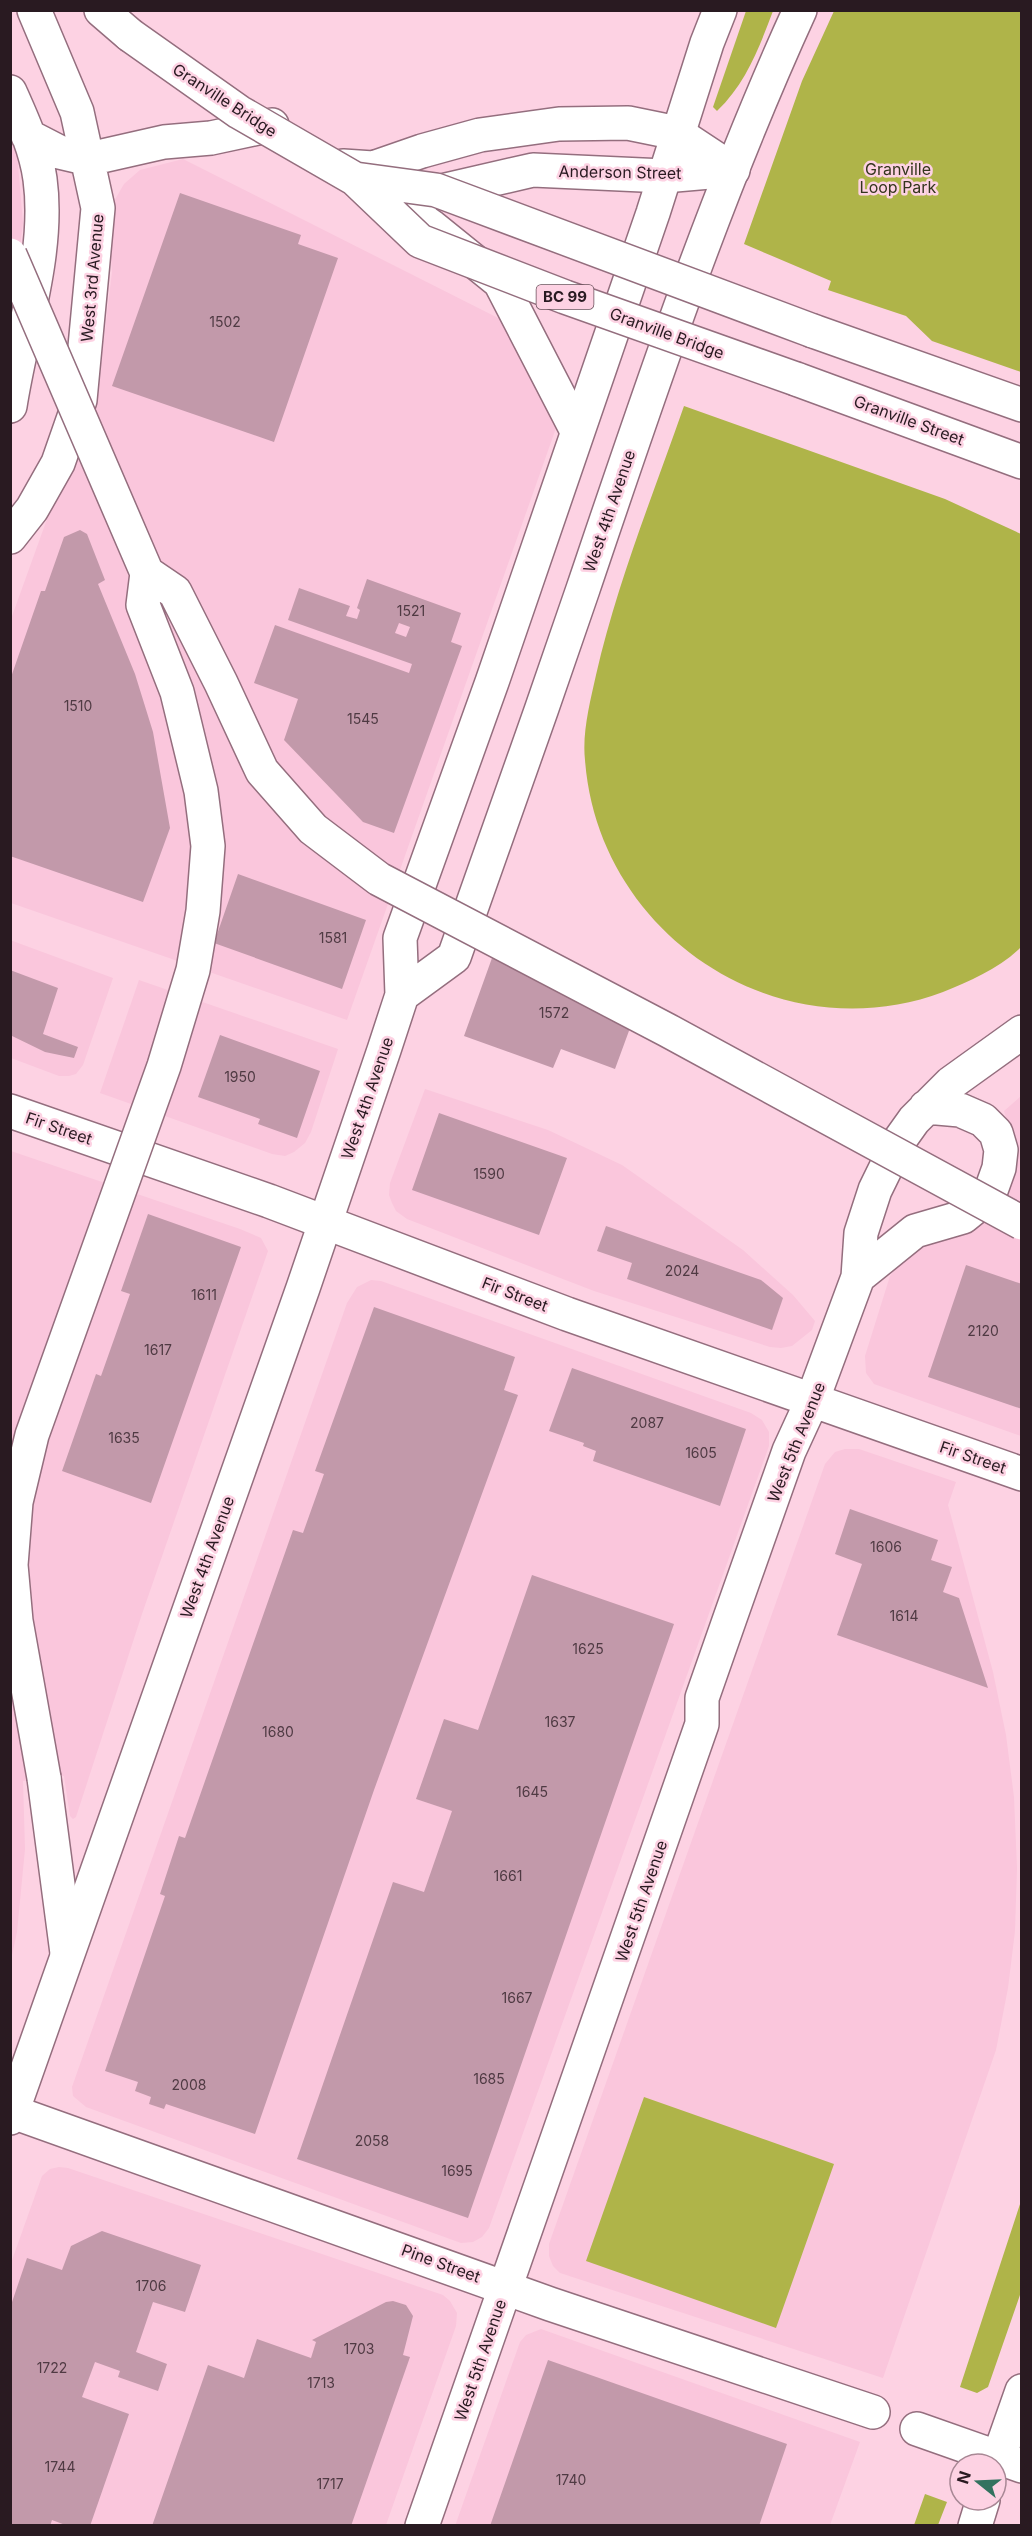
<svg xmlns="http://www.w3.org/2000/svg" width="1032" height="2536" font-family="Inter,sans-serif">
  <rect width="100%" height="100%" fill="#fdd2e3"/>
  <path fill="#fac6dc" d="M 11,136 L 17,153 L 23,223 L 11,316 Z
    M 183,159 L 510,324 L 556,428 L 347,1020 L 11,903 L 11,619 L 100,372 L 112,272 L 108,224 L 113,203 L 124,184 L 140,170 Z
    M 10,940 L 113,978 L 83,1065 L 76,1074 L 69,1076 L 59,1076 L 11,1058 Z
    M 139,980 L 338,1049 L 311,1132 L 305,1143 L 294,1152 L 285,1156 L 272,1154 L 100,1093 Z
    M 425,1089 L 548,1130 L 622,1165 L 743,1250 L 793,1295 L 815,1321 L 812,1330 L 792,1346 L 781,1348 L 770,1347 L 594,1291 L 407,1219 L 396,1211 L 392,1203 L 389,1195 L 390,1183 Z
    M 1021,1096 L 1021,1436 L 874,1384 L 866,1373 L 865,1356 L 890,1276 L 906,1256 L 923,1242 L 997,1210 L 1018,1157 L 1004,1111 Z
    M 11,1151 L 240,1229 L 261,1238 L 268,1251 L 142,1614 L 76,1817 L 73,1819 L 70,1816 L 64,1776 L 23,1781 L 25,1849 L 17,1932 L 11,1960 Z
    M 371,1280 L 381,1281 L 751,1413 L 762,1420 L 769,1432 L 769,1446 L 489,2228 L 482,2237 L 473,2242 L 461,2243 L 86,2107 L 73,2096 L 72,2087 L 347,1303 L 357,1287 Z
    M 845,1449 L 859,1449 L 956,1482 L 948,1505 L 993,1672 L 1006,1735 L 1014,1797 L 1017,1868 L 1015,1931 L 1008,1988 L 996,2050 L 883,2378 L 560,2273 L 553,2266 L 549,2256 L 549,2244 L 825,1464 L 835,1452 Z
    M 59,2167 L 68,2168 L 443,2295 L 450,2301 L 457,2313 L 456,2326 L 386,2525 L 11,2526 L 11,2263 L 42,2176 L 50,2169 Z
    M 541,2329 L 860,2442 L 830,2525 L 455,2526 L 520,2342 L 526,2335 Z"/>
  <path fill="#afb449" d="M 746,11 L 773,11 C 759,48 746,83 717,111 L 713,107 Z
    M 834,11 L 1021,11 L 1021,372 L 932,341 L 906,316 L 828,290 L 831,281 L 744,244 L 802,81 Z
    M 684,406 L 945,499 L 1021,534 L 1021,947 C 1000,968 970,981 943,992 C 778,1054 598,935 585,760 C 582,733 590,702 596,675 C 617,583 653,495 684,406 Z
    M 644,2097 L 834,2164 L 776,2328 L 586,2261 Z
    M 1021,2201 L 1021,2292 L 988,2387 L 977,2393 L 960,2387 Z
    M 925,2494 L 947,2502 L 938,2525 L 914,2525 Z"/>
  <path fill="#c299aa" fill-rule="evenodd" d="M 180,193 L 301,235 L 298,244 L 338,258 L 274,442 L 112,386 Z
    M 80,530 L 87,534 L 105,580 L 98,584 L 135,674 L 153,732 L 170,828 L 143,902 L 10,856 L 10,680 L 41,591 L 45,591 L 64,537 Z
    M 367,579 L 461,613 L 451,642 L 462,646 L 394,833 L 363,822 L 284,740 L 298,699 L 254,683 L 275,625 L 409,673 L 412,664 L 288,620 L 299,588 L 350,606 L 346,616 L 357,619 L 360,610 L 357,608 ZM 399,623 L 410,627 L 406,637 L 395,633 Z
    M 238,874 L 366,920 L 342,989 L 214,943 Z
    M 492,958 L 637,1009 L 615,1069 L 561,1049 L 553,1068 L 464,1036 Z
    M 10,970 L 58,988 L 43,1034 L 78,1047 L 74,1058 L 45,1052 L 10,1035 Z
    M 220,1035 L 320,1071 L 297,1138 L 258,1124 L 260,1119 L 198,1097 Z
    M 439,1113 L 567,1158 L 539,1235 L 412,1190 Z
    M 148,1214 L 241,1247 L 151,1503 L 62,1471 L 96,1374 L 101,1376 L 130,1294 L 121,1291 Z
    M 606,1226 L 761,1280 L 783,1298 L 772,1330 L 627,1279 L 632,1263 L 597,1251 Z
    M 966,1265 L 1022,1284 L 1022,1409 L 928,1377 Z
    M 374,1307 L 515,1357 L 504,1390 L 518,1395 L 374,1790 L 255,2134 L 166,2104 L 164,2109 L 149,2104 L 151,2097 L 135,2091 L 138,2082 L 105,2071 L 165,1896 L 160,1894 L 179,1836 L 185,1838 L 293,1530 L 303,1533 L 324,1474 L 315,1471 Z
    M 572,1368 L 746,1429 L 720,1506 L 593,1461 L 596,1451 L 583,1446 L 584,1443 L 549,1431 Z
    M 850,1509 L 938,1540 L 931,1560 L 952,1567 L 943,1592 L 959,1598 L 988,1688 L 837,1635 L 862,1564 L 835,1554 Z
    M 532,1575 L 674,1624 L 468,2218 L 297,2159 L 393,1882 L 424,1892 L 452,1811 L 416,1799 L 444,1719 L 478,1730 Z
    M 102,2231 L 201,2265 L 185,2312 L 153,2302 L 136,2352 L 167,2364 L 158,2391 L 118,2377 L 120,2371 L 95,2362 L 82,2397 L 129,2414 L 90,2526 L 68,2526 L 52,2520 L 50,2526 L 10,2526 L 10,2308 L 27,2258 L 62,2270 L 71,2246 Z
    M 393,2301 L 406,2305 L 413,2316 L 403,2355 L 410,2357 L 351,2526 L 152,2526 L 208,2365 L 244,2378 L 257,2339 L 311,2358 L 316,2342 L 312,2340 L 386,2302 Z
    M 548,2360 L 787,2444 L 759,2526 L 490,2526 Z"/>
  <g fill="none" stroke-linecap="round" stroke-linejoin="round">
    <g stroke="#946e7e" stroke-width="36">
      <path id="minor" d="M 10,92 C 22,119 36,149 40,179 C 50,252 21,334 10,406
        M 28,136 L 59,152 L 89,159 L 164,142 L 211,138 L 272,125
        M 343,166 L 373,168 L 422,151 L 480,135 L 559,124 L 628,123 L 677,133 L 733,170
        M 385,194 L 432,227 L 500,282 L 577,431
        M 424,195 L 533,170 L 664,176 L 733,170
        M 10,537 L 32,509 L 58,463 L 80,400 L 98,208 L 77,112 L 34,10
        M 10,1111 L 269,1201 L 567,1314 L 1022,1474
        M 858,1277 L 915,1231 L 963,1217 L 989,1196 L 999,1168 L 1001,1150 L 996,1133 L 983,1120 L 960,1110 L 926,1107
        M 10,2111 L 550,2304 L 873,2412
        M 917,2429 L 1022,2466
        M 996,2465 L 1022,2391
        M 422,2526 L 702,1724 L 702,1698 L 730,1618 L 789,1451 L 812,1401 L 858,1277 L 861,1233 L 875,1190 L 899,1141 L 914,1120 L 951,1083 L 1022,1032
        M 975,2526 L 983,2500"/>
    </g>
    <g stroke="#946e7e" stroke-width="36">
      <path id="major" d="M 402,995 L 454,957 C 498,834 541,712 583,589 C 649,394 714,198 800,10
        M 10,2118 L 303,1288 L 384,1050 L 402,995 L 400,938 L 492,682 L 653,213 L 707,43 L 720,10"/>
    </g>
    <g stroke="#946e7e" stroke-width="36">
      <path id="highway" d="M 101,10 L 130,35
        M 813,331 L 1022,405
        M 796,379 L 1022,462
        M 44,1778 L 67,1953"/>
    </g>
    <use href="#minor" stroke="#fff" stroke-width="33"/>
    <use href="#major" stroke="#fff" stroke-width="33"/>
    <use href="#highway" stroke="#fff" stroke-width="33"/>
    <g stroke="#946e7e" stroke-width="36" stroke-linecap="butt">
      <path id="highway-bridge" d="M 130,35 L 239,112 L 355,179 L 420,241 L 565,297 L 796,379
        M 355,179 L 436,190 L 813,331
        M 10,255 L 147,573 L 143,605 L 177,692 L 201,791 L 208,846 L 203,911 L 193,970 L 164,1066 L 32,1435 L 16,1502 L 11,1565 L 16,1621 L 44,1778
        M 147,573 L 175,592 L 221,683 L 262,771 L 313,829 L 379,879 L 667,1030 L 1022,1223"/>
    </g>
    <use href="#highway-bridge" stroke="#fff" stroke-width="33"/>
  </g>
  <g text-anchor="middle" stroke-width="5" stroke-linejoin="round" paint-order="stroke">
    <g font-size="14" fill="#4f3a43">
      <text x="225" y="327">1502</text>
      <text x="411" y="616">1521</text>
      <text x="78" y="711">1510</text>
      <text x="363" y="724">1545</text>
      <text x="333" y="943">1581</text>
      <text x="554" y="1018">1572</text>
      <text x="240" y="1082">1950</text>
      <text x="489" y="1179">1590</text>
      <text x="682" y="1276">2024</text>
      <text x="204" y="1300">1611</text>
      <text x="983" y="1336">2120</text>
      <text x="158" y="1355">1617</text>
      <text x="647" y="1428">2087</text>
      <text x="124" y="1443">1635</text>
      <text x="701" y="1458">1605</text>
      <text x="886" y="1552">1606</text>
      <text x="904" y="1621">1614</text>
      <text x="588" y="1654">1625</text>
      <text x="560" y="1727">1637</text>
      <text x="278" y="1737">1680</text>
      <text x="532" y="1797">1645</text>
      <text x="508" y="1881">1661</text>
      <text x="517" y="2003">1667</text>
      <text x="489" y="2084">1685</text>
      <text x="189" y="2090">2008</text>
      <text x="372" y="2146">2058</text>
      <text x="457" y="2176">1695</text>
      <text x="151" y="2291">1706</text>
      <text x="359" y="2354">1703</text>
      <text x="52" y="2373">1722</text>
      <text x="321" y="2388">1713</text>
      <text x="60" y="2472">1744</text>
      <text x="571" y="2485">1740</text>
      <text x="330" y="2489">1717</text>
    </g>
    <rect fill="#fdd2e3" stroke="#69515b" stroke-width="1.5" x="536.5" y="285" width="57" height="24" rx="4.5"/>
    <g font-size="15" font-weight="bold" fill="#291a21">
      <text x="565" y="302">BC 99</text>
    </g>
    <g font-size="16" fill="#291a21" stroke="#fdd2e3">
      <text transform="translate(225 100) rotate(33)" y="6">Granville Bridge</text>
      <text transform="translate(620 172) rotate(1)" y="6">Anderson Street</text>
      <text transform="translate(92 278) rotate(-85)" y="6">West 3rd Avenue</text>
      <text transform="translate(667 333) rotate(20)" y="6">Granville Bridge</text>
      <text transform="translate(909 420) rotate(20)" y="6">Granville Street</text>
      <text transform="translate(609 511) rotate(-71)" y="6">West 4th Avenue</text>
      <text transform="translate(367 1098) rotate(-71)" y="6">West 4th Avenue</text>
      <text transform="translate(59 1128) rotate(19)" y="6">Fir Street</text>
      <text transform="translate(515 1294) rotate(21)" y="6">Fir Street</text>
      <text transform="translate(796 1442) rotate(-68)" y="6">West 5th Avenue</text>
      <text transform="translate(973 1457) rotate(19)" y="6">Fir Street</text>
      <text transform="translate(207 1557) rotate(-70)" y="6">West 4th Avenue</text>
      <text transform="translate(641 1901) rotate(-71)" y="6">West 5th Avenue</text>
      <text transform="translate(441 2263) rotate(20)" y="6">Pine Street</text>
      <text transform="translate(480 2360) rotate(-71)" y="6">West 5th Avenue</text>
    </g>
    <g font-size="16" fill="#34351d" stroke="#fdd2e3">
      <text x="898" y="175">Granville<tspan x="898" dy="18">Loop Park</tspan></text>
    </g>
  </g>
  <rect width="1032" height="2536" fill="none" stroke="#291a21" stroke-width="24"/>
  <g transform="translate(978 2482) rotate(288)"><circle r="28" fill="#fdd2e3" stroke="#a88895" stroke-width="1.5"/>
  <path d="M0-4.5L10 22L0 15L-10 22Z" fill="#33725f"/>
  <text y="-9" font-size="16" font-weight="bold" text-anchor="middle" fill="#291a21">N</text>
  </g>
</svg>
